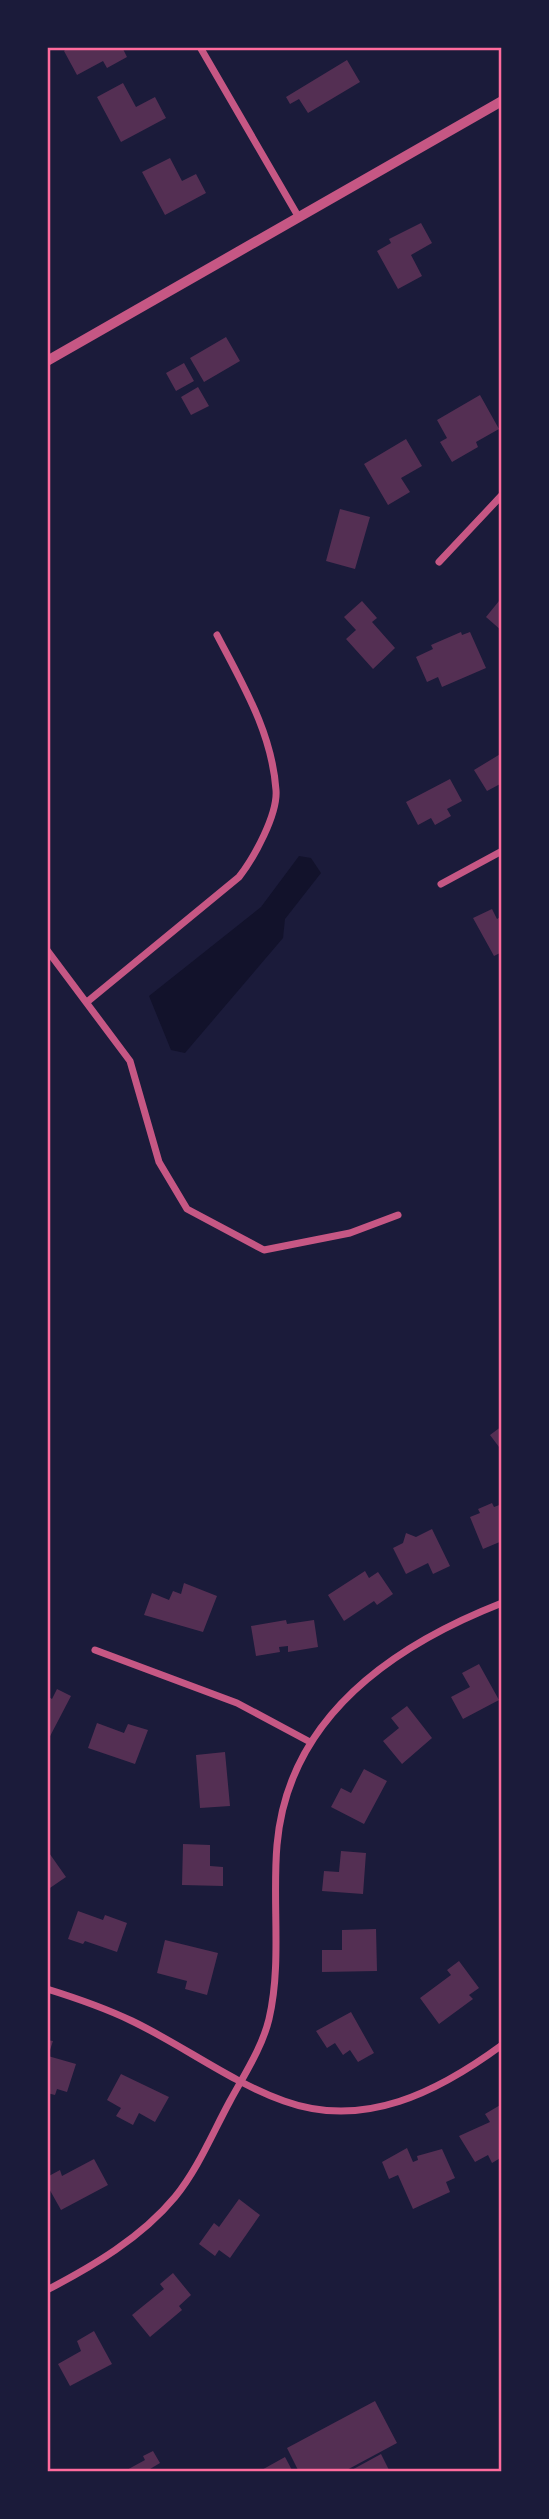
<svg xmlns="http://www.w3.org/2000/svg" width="549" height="2519" font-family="Cabin,sans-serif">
  <rect width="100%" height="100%" fill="#1b1b3a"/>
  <path fill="#12122b" d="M 299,856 L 311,858 L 321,873 L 285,919 L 283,938 L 185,1053 L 171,1050 L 149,996 L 261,907 Z"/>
  <path fill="#542f53" d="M 68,47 L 122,47 L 127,57 L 107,68 L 103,61 L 77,75 L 64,51 Z
    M 347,60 L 360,82 L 308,113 L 299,99 L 290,104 L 286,97 Z
    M 123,83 L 136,107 L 155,97 L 166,118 L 121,142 L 97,97 Z
    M 170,158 L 182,181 L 196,174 L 206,193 L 165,215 L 142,172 Z
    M 421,223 L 432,243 L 411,255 L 422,276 L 398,289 L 377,251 L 391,243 L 389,239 Z
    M 226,337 L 240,361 L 204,382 L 190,358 Z
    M 184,363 L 194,381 L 176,391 L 166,373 Z
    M 198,387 L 209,406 L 191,415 L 181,397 Z
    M 480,395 L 499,429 L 476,442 L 478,447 L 452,462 L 440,442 L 447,438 L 437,420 Z
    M 406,439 L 422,466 L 401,478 L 410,492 L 388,505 L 364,464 Z
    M 340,509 L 370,517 L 355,569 L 326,561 Z
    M 362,601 L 377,618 L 372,622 L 395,648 L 373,669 L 346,639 L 356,630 L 344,617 Z
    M 499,601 L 502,603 L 502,631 L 486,617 Z
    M 461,632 L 462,635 L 470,632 L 486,668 L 442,687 L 438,677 L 427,682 L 416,657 L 433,649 L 431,645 Z
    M 502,753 L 502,783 L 487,791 L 474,770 Z
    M 450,779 L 462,801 L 447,809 L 451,816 L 435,825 L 431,818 L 418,825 L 406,802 Z
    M 492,909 L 497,919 L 502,916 L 502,952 L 494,956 L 473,918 Z
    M 502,1426 L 502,1451 L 490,1435 Z
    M 492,1503 L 494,1507 L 502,1504 L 502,1541 L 483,1549 L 470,1517 L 480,1513 L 478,1509 Z
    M 432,1529 L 450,1566 L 433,1574 L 428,1563 L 406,1574 L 393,1548 L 403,1543 L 406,1533 L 416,1537 Z
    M 365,1571 L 369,1578 L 378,1572 L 393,1594 L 377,1605 L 374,1601 L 344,1621 L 328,1595 Z
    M 184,1583 L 217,1596 L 203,1632 L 144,1615 L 152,1593 L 169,1600 L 173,1591 L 181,1594 Z
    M 286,1620 L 287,1624 L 314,1620 L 318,1647 L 288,1652 L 288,1646 L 279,1647 L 280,1652 L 256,1656 L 251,1626 Z
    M 479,1664 L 499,1700 L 463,1719 L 451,1697 L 470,1687 L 462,1673 Z
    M 57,1689 L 71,1696 L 47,1742 L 47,1696 L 52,1699 Z
    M 407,1706 L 432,1738 L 402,1764 L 383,1741 L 399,1728 L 391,1718 Z
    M 97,1723 L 124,1733 L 128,1724 L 148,1730 L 135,1764 L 88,1748 Z
    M 225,1752 L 230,1806 L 200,1808 L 196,1755 Z
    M 364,1769 L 387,1781 L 364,1824 L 331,1807 L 341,1788 L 351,1793 Z
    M 183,1844 L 210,1845 L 210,1866 L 223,1867 L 223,1886 L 182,1885 Z
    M 47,1850 L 66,1877 L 47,1890 Z
    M 341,1851 L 366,1853 L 363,1894 L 322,1891 L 324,1871 L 339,1872 Z
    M 78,1911 L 103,1920 L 105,1915 L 127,1923 L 117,1952 L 85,1941 L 83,1944 L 68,1939 Z
    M 376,1929 L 377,1971 L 322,1972 L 322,1950 L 342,1950 L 342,1930 Z
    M 165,1940 L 218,1953 L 207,1995 L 185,1989 L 187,1981 L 157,1973 Z
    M 459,1961 L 479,1988 L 469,1995 L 473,1999 L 439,2024 L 420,1998 L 451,1975 L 447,1970 Z
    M 351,2012 L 374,2053 L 358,2062 L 350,2050 L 343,2055 L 335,2043 L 327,2048 L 316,2031 Z
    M 47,2040 L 53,2041 L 48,2056 L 76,2064 L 67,2092 L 57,2089 L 55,2095 L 47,2093 Z
    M 121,2074 L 169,2097 L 155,2122 L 139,2113 L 133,2125 L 116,2116 L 121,2108 L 107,2100 Z
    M 502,2104 L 502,2157 L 492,2163 L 488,2155 L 475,2162 L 459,2136 L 490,2122 L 485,2114 Z
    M 407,2148 L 413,2162 L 418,2160 L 417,2156 L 442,2149 L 455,2178 L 446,2182 L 450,2192 L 413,2209 L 398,2175 L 389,2179 L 382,2162 Z
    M 94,2159 L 108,2185 L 61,2210 L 47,2185 L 47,2177 L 60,2170 L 62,2176 Z
    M 239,2199 L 260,2215 L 230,2258 L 219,2250 L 215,2256 L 199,2244 L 214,2223 L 219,2227 Z
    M 173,2273 L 191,2295 L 179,2306 L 182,2310 L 150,2337 L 132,2315 L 164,2289 L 160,2284 Z
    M 94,2331 L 112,2364 L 70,2386 L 58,2364 L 81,2351 L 77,2341 Z
    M 375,2401 L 397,2443 L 343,2472 L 299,2472 L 287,2448 Z
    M 153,2451 L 160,2463 L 150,2469 L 152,2472 L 123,2472 L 145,2460 L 143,2456 Z
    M 381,2454 L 389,2470 L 348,2472 Z
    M 285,2457 L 293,2472 L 258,2472 Z"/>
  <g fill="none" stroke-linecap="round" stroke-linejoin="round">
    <path stroke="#c65784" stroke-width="7" d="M 200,47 L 298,216
      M 439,562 L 502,495
      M 441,884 L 502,851
      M 47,950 L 130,1061 L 159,1162 L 187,1209 L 264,1250 L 350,1233 L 398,1215
      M 87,1002 L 239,877 C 254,858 278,814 276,790 C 272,733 243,685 217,635
      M 95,1650 L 237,1703 L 310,1742
      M 47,1989 C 76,1998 105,2008 132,2021 C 184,2046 231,2082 284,2101 C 364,2130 438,2092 502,2045
      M 47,2290 C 93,2266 141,2238 175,2197 C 198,2169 213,2132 230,2101 C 244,2075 262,2048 269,2019 C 282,1964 272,1902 277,1845 C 288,1718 392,1646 502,1603"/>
    <path stroke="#c65784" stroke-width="10" d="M 47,361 L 502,101"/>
  </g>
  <rect width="549" height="2519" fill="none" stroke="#1b1b3a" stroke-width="98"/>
  <rect x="49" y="49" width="451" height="2421" fill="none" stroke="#ff6b9d" stroke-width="2.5"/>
</svg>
